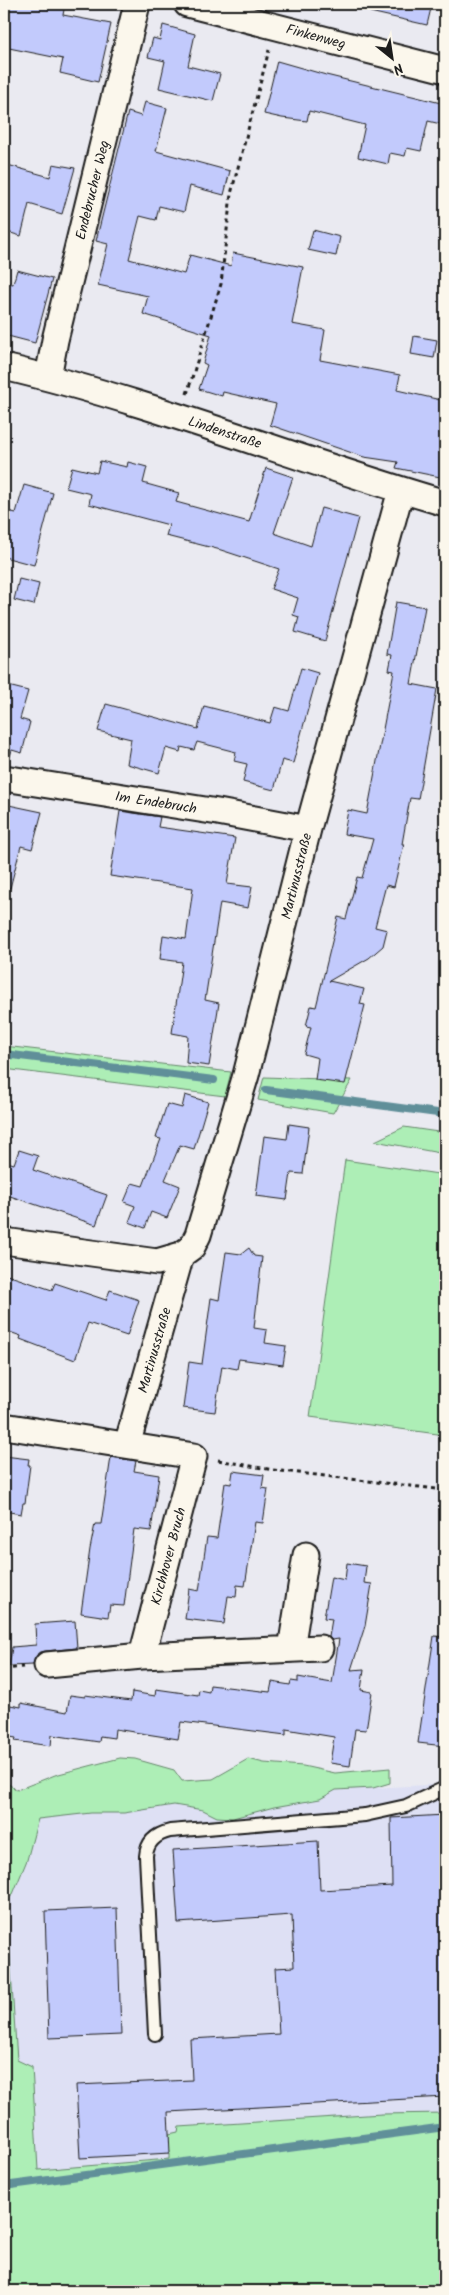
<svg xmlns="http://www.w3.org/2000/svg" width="449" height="2295" font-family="Kalam,sans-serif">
  <rect width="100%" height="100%" fill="#eaeaf1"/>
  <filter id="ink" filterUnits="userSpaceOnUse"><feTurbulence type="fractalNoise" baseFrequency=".02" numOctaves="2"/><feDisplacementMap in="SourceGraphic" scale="10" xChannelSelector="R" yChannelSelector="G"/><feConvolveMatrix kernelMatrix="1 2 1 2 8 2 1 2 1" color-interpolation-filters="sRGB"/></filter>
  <g filter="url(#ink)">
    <path fill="#dee0f4" d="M 445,1784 L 445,2134 L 12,2173 L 4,2015 L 4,1808 Z"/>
    <path fill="#adeeb6" stroke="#648569" d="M 4,1046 L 231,1072 L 225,1096 L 4,1069 Z
      M 264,1077 L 352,1080 L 333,1113 L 258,1100 Z
      M 404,1127 L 445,1133 L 445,1154 L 375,1141 Z
      M 345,1160 L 445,1175 L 445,1435 L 310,1417 Z
      M 120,1758 L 135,1759 L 174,1770 L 182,1781 L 213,1779 L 248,1759 L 264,1763 L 303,1766 L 335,1773 L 390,1768 L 390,1783 L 373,1788 L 336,1790 L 320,1799 L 274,1807 L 233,1818 L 217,1817 L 203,1810 L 174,1805 L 124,1813 L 91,1813 L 38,1819 L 27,1860 L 13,1894 L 6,1898 L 17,2060 L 32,2067 L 38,2170 L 169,2159 L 169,2134 L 178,2132 L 179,2127 L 382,2114 L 445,2113 L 445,2291 L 4,2291 L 4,1781 L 17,1790 L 55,1775 Z"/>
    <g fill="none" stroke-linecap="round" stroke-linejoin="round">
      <path stroke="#608f99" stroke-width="8" d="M 442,863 L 445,864
        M 4,1054 L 214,1080
        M 266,1090 L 445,1114
        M 4,2186 L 445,2127"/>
    </g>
    <path fill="#c2cafc" stroke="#1c1c1c" d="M 4,4 L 65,4 L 63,15 L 111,24 L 98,82 L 60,73 L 63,59 L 4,47 Z
      M 371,4 L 432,4 L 427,25 L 370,12 Z
      M 163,25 L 195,34 L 188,66 L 220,74 L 213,101 L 159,88 L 165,61 L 148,57 L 153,38 L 160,40 Z
      M 277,61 L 326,75 L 445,104 L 445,125 L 428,121 L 421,151 L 407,148 L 405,156 L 390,153 L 388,164 L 358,157 L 365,125 L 309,111 L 307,121 L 282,118 L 264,114 Z
      M 145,102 L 167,108 L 156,151 L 230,171 L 224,195 L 190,186 L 184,212 L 159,206 L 156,220 L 140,216 L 129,259 L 184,274 L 190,255 L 231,266 L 233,253 L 303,267 L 292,324 L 325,330 L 320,360 L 400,375 L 397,390 L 445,401 L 445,478 L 396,468 L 398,462 L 364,457 L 270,425 L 276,404 L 223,392 L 222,396 L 199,389 L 207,365 L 203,363 L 211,335 L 143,314 L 148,296 L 98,285 L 108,244 L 96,241 L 128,112 L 141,116 Z
      M 4,164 L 50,177 L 53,164 L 75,168 L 62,214 L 29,204 L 21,236 L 4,231 Z
      M 313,230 L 340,237 L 336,256 L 308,250 Z
      M 17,270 L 52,279 L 35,343 L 4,335 L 4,282 L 13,284 Z
      M 414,336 L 437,340 L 434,358 L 411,354 Z
      M 100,461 L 127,467 L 128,462 L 147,467 L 143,483 L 179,493 L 176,502 L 249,522 L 266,468 L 293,477 L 274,533 L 311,546 L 321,508 L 358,518 L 325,641 L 295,632 L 299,617 L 293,615 L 298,598 L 271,589 L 279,569 L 221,550 L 166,536 L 169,525 L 89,504 L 91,494 L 66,488 L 72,467 L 97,473 Z
      M 24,485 L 53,493 L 34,565 L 4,557 L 4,510 L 16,513 Z
      M 19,579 L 39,584 L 34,605 L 14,600 Z
      M 396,602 L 425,607 L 411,684 L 437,689 L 418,799 L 410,798 L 402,844 L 404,844 L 394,887 L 386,885 L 375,927 L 387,930 L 383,946 L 369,958 L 329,981 L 364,989 L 360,1004 L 365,1005 L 345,1084 L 315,1080 L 318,1058 L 304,1054 L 311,1027 L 306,1026 L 311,1006 L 316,1007 L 338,917 L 346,919 L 357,877 L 362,878 L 373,839 L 344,834 L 348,810 L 367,814 L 394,671 L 389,670 L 392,655 L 387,654 Z
      M 301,668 L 318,673 L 293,763 L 282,760 L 274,790 L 243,782 L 247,764 L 234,761 L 236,752 L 197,742 L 194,750 L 181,747 L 180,752 L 166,748 L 159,773 L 127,764 L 131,739 L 98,731 L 106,704 L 198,729 L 204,706 L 270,723 L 275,707 L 289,711 Z
      M 4,685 L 28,691 L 20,719 L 30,722 L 22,753 L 12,750 L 10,756 L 4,755 Z
      M 4,804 L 42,812 L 32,849 L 21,846 L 10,888 L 4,887 Z
      M 120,811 L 160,817 L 158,827 L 235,838 L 227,884 L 252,887 L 248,908 L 220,903 L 205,1000 L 219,1003 L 209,1066 L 186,1063 L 188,1036 L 172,1033 L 182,962 L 160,959 L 163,935 L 186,939 L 193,888 L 110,876 Z
      M 185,1095 L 208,1102 L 194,1149 L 180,1145 L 165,1180 L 180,1186 L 167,1218 L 151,1212 L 145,1228 L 129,1222 L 135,1206 L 124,1202 L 132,1183 L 143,1186 L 161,1139 L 156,1138 L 167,1104 L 182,1108 Z
      M 289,1124 L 309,1127 L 303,1174 L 291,1173 L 287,1200 L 256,1196 L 264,1136 L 287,1139 Z
      M 19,1150 L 38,1156 L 33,1170 L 107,1195 L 96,1225 L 4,1194 L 4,1161 L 14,1164 Z
      M 249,1248 L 254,1256 L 262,1257 L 254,1328 L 267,1330 L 265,1343 L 286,1346 L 283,1365 L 239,1359 L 237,1369 L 222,1366 L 215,1412 L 183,1408 L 189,1362 L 202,1364 L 211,1298 L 219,1300 L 226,1252 L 241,1254 Z
      M 4,1274 L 52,1290 L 55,1283 L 106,1300 L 110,1290 L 139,1300 L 127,1336 L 88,1323 L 75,1360 L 20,1339 L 21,1336 L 4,1330 Z
      M 4,1456 L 29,1459 L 28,1465 L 30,1465 L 25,1503 L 23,1503 L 21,1514 L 4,1511 Z
      M 111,1457 L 136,1461 L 134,1471 L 159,1475 L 151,1531 L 134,1529 L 124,1606 L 110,1605 L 108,1617 L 81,1613 L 90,1549 L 95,1524 L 101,1524 Z
      M 233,1471 L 264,1475 L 262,1488 L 268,1489 L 263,1523 L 255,1522 L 245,1586 L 237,1585 L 236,1597 L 228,1596 L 224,1624 L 185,1619 L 189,1589 L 199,1591 L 207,1537 L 217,1538 L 225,1483 L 231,1484 Z
      M 347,1563 L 366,1566 L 364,1583 L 372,1584 L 365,1626 L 351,1670 L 364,1669 L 361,1690 L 372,1692 L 366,1730 L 355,1729 L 350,1766 L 330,1763 L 334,1737 L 286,1729 L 286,1735 L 181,1722 L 178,1739 L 115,1729 L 114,1738 L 100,1736 L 99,1742 L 52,1735 L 51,1746 L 15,1741 L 16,1738 L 4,1736 L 10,1705 L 21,1707 L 21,1703 L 67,1712 L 70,1695 L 85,1697 L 85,1695 L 131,1701 L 132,1692 L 155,1696 L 156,1689 L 198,1695 L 199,1690 L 209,1692 L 210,1685 L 270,1692 L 272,1682 L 290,1685 L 291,1681 L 298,1682 L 298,1677 L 332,1683 L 339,1639 L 332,1640 L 329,1637 L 332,1619 L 324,1618 L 331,1577 L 345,1580 Z
      M 75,1621 L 77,1648 L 45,1651 L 38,1653 L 33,1665 L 9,1666 L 12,1647 L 36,1645 L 35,1624 Z
      M 434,1636 L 445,1637 L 445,1746 L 418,1743 Z
      M 445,1815 L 445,2097 L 168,2112 L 170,2153 L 80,2158 L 76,2085 L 192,2080 L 190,2039 L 279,2034 L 275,1968 L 294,1967 L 292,1915 L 178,1923 L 173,1850 L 318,1841 L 320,1890 L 392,1886 L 391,1818 Z
      M 117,1908 L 121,2035 L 49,2038 L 45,1911 Z"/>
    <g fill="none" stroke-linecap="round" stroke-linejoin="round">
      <g stroke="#1c1c1c" stroke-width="16">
        <path id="service" d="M 155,2034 L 146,1856 C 147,1841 157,1834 170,1831 L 365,1815 L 406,1806 L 445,1788"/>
      </g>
      <g stroke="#1c1c1c" stroke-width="29">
        <path id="minor" d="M 187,4 L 445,70
          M 4,367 C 154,402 297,460 445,503
          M 48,377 L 55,340 L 137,4
          M 4,778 L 218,812 L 308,829
          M 4,1241 L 157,1262 L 181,1255
          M 4,1426 L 194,1456 L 142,1656
          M 127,1445 L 181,1255 L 192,1247 L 198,1235 L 246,1075 L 308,829 L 401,490
          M 291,1649 L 306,1555
          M 47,1665 L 142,1656 L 320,1648"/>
      </g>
      <path stroke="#1c1c1c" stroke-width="3" stroke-dasharray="4 4" stroke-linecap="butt" d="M 187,394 L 221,284 L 231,194 L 269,50
        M 218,1460 L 273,1470 L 445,1490
        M 4,1669 L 23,1667"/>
      <use href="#service" stroke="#fbf7ec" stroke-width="12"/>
      <use href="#minor" stroke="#fbf7ec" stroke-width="25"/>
    </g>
  </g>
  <g text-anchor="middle" stroke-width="4.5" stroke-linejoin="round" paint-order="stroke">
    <g font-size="14" fill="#1c1c1c" stroke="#fbf7ec">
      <text transform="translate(316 36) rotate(15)" y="5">Finkenweg</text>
      <text transform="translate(92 190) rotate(-76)" y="5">Endebrucher Weg</text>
      <text transform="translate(225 432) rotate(18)" y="5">Lindenstraße</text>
      <text transform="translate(156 802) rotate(9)" y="5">Im Endebruch</text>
      <text transform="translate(296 876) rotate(-76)" y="5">Martinusstraße</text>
      <text transform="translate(154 1350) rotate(-74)" y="5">Martinusstraße</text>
      <text transform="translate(168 1556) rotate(-75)" y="5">Kirchhover Bruch</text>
    </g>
  </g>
  <rect width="449" height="2295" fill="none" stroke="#fbf7ec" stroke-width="20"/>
  <rect x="10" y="10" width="429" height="2275" fill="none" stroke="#1c1c1c" stroke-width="2" filter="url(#ink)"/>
  <g transform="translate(392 58) rotate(150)" stroke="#fbf7ec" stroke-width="4" paint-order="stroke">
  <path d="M0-4L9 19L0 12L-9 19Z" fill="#1c1c1c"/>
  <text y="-8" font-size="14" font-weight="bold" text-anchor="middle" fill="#1c1c1c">N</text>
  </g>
</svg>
